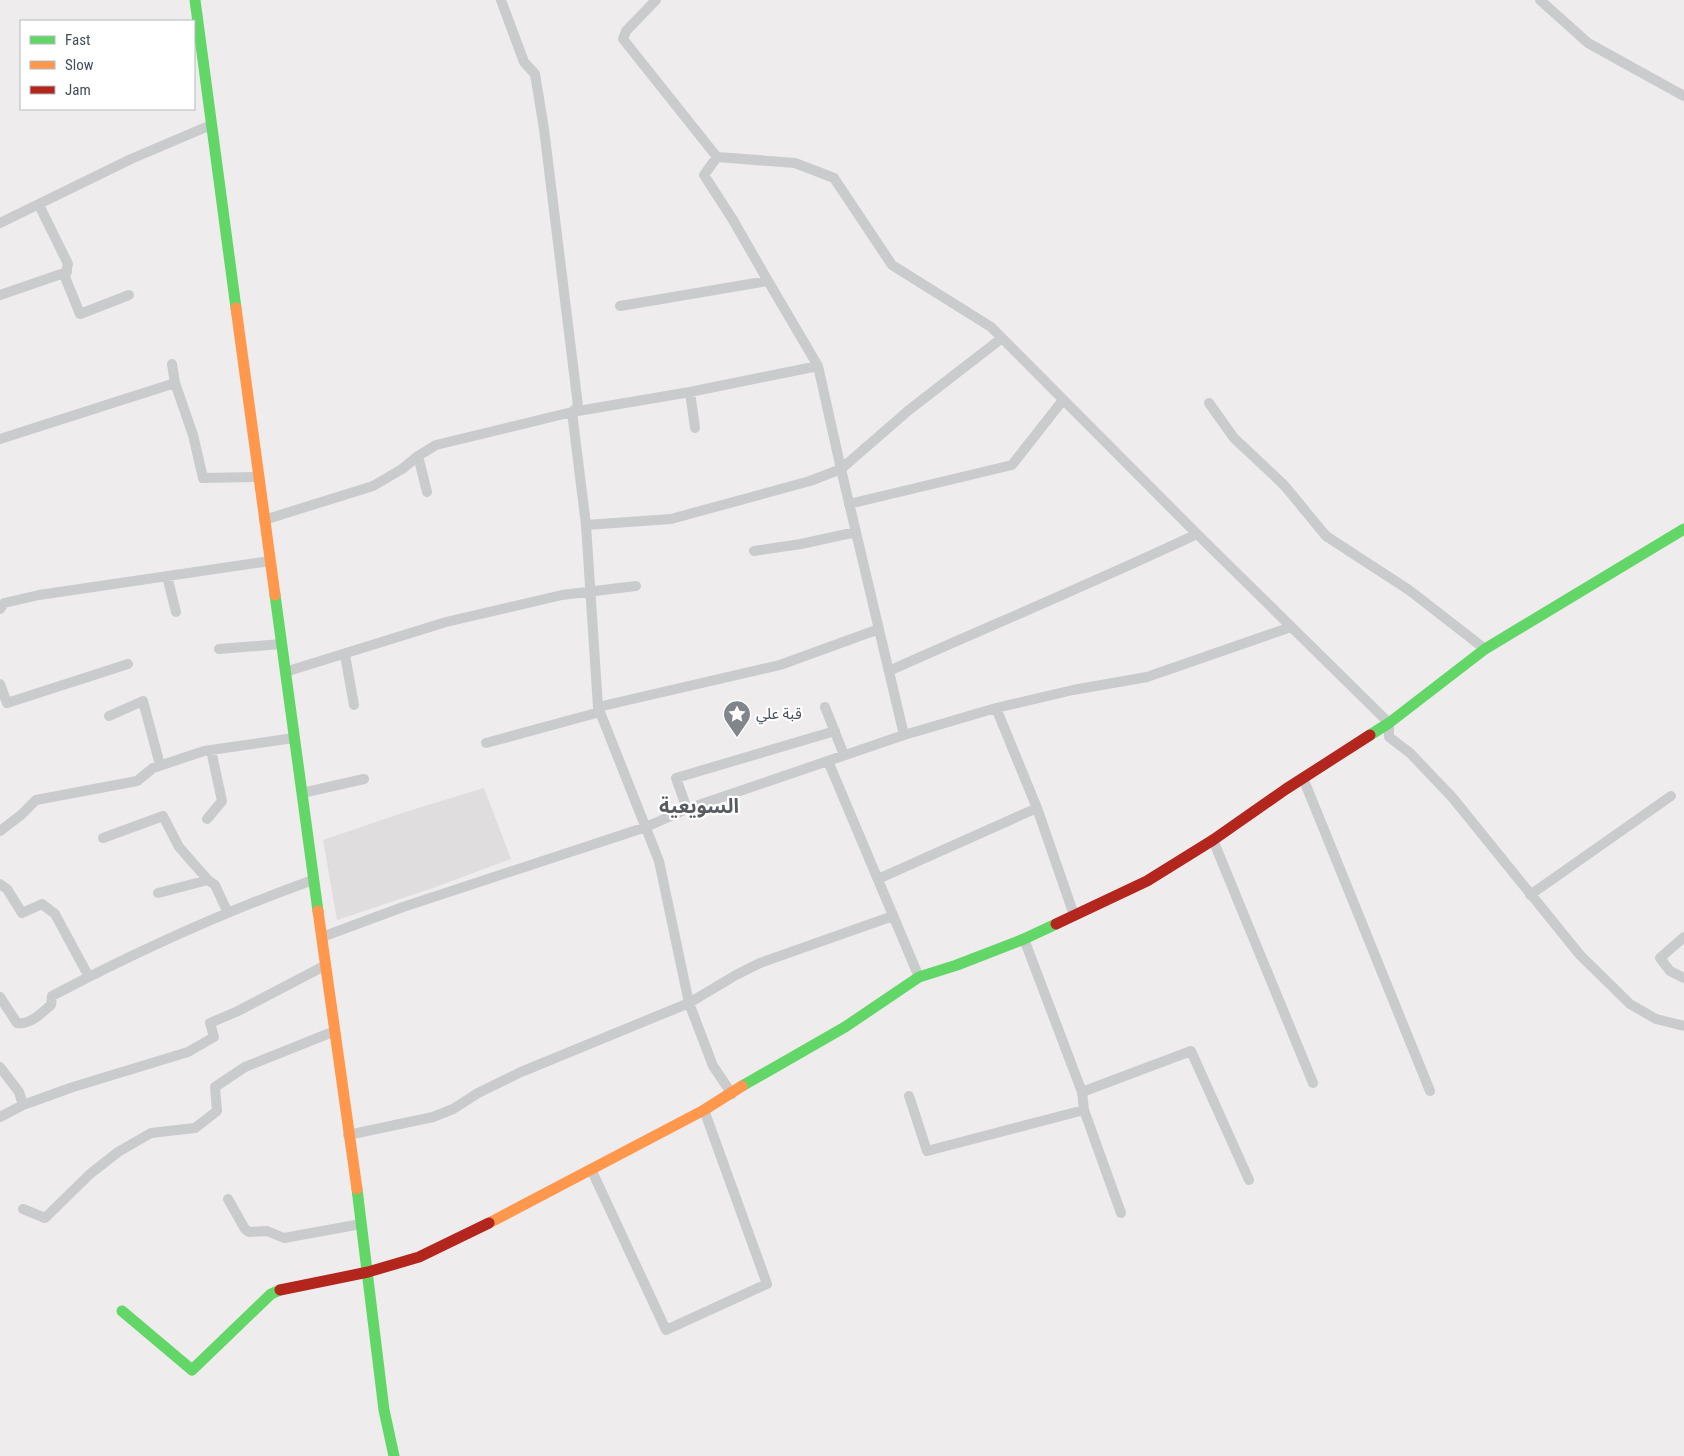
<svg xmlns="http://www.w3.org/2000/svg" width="1684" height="1456" font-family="'Roboto Condensed','Noto Sans Arabic',sans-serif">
  <rect width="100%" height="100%" fill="#eeecec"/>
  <path fill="#e0ddde" d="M 484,788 L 511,859 L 433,888 L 337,920 L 323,840 L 405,812 Z"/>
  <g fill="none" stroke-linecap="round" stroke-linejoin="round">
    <path stroke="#c9cbcd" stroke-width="10" d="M 501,0 L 524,62 L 535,74 L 544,129 L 578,406 L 572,412 L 586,525 L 598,707 L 659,861 L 689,1003 L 713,1066 L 732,1094
      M 656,0 L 626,31 L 623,39 L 717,157 L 795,163 L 834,178 L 892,265 L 991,327 L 1197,534 L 1389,723 L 1389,737 L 1410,753 L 1452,797 L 1580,955 L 1630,1004 L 1656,1019 L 1684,1026
      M 1540,0 L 1588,43 L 1684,96
      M 717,157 L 704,175 L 733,220 L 768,281 L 818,366 L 841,469 L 904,735
      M 39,205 L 68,264 L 65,277 L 80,314 L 129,295
      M 0,223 L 131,159 L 211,125
      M 0,295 L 67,272
      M 620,306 L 768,281
      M 172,364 L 175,383
      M 690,392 L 695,428
      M 1209,403 L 1234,438 L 1284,485 L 1326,536 L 1409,590 L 1485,649
      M 0,439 L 175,383 L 193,435 L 203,478 L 259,477
      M 418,456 L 427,492
      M 849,504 L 1012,465 L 1063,400
      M 264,520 L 373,486 L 402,469 L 418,456 L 436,445 L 572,412 L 690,392 L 818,366
      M 586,525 L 671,519 L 810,481 L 841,469 L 909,410 L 1002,338
      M 754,551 L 801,544 L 856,532
      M 167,576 L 176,612
      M 0,609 L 4,603 L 39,595 L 270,561
      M 219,649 L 281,644
      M 345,655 L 354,705
      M 889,671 C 992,625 1095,582 1197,534
      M 285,672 L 446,622 L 562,595 L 636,586
      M 0,684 L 7,703 L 128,664
      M 598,707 L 780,665 L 879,629
      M 825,707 L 844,755
      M 996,708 L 1037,808 L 1074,915
      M 109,716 L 143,701 L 160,765
      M 486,743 L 600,712
      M 828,761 L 919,977
      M 1303,778 L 1430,1091
      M 302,793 L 364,779
      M 687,809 L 676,778 L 835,731
      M 207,819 L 222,801 L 211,750
      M 0,831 L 21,815 L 36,800 L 137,781 L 153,768 L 204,751 L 294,738
      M 103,838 L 163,816 L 179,847 L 208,880 L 215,885 L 228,913
      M 1213,840 L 1313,1083
      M 878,879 L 1037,808
      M 0,884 L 7,889 L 22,913 L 42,904 L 55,914 L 89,977
      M 158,893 L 208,880
      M 1530,895 L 1671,796
      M 322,937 L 403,907 L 646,827 L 687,809 L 904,735 L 996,708 L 1073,690 L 1147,677 L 1291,627
      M 1684,937 L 1660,958 L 1670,971 L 1684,978
      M 1024,939 L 1082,1092 L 1084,1110 L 1121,1213
      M 0,997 L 17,1023 C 31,1025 41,1013 51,1005 L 52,996 C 136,952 223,912 313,880
      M 0,1067 L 19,1092 L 23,1105
      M 1082,1092 L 1191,1051 L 1249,1180
      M 909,1096 L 927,1151 L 1084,1110
      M 0,1117 L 23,1105 L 73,1087 L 188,1052 L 214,1037 L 210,1023 L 238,1011 L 326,965
      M 348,1135 L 433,1117 L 453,1109 L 478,1093 L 521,1072 L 689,1003 L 736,975 L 760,963 L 893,916
      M 591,1169 L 666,1330 L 767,1284 L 704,1110
      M 228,1199 L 245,1229 L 249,1232 L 267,1231 L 284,1238 L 361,1224
      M 23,1209 L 45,1218 L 90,1174 L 118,1152 L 151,1133 L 195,1128 L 217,1111 L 215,1087 L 245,1067 L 335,1031"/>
    <path stroke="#63d668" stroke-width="11" d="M 195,0 L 236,308
      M 275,595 L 318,911
      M 1370,735 L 1389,723 L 1485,649 L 1684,529
      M 742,1086 L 845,1027 L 919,977 L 957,965 L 1024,939 L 1056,924
      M 357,1189 L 384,1410 L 394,1456
      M 122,1311 L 192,1370 L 271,1294 L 280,1290"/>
    <path stroke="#ff974d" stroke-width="11" d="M 236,308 L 275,595
      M 318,911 L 357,1189
      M 489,1223 L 704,1110 L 742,1086"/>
    <path stroke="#b3261e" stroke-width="11" d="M 1056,924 L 1147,881 L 1213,840 L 1286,789 L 1370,735
      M 280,1290 L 368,1272 L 419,1257 L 489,1223"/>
  </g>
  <defs>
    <g id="sight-pin" transform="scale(1.4375)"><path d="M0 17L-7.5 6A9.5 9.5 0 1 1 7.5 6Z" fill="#80868c" stroke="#fff"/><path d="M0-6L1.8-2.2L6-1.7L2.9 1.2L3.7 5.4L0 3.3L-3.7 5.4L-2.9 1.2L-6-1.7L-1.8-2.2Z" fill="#fff"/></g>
  </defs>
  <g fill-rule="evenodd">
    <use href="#sight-pin" x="737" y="714"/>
  </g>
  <g text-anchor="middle" stroke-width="4.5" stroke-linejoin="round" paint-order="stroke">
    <g font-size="15" fill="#444f59" stroke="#fff" text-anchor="start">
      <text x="756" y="719">قبة علي</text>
    </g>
    <g font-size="20" font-weight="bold" fill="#585c60" stroke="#fff">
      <text x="699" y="813">السويعية</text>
    </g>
  </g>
  <rect x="20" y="20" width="175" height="90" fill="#ffffff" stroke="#b4b9bd"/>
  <rect x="30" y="36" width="25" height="8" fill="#63d668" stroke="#b4b9bd"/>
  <text x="65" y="45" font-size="15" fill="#444f59">Fast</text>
  <rect x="30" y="61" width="25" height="8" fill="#ff974d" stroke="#b4b9bd"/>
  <text x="65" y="70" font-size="15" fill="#444f59">Slow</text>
  <rect x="30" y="86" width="25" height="8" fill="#b3261e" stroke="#b4b9bd"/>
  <text x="65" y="95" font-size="15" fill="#444f59">Jam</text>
</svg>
